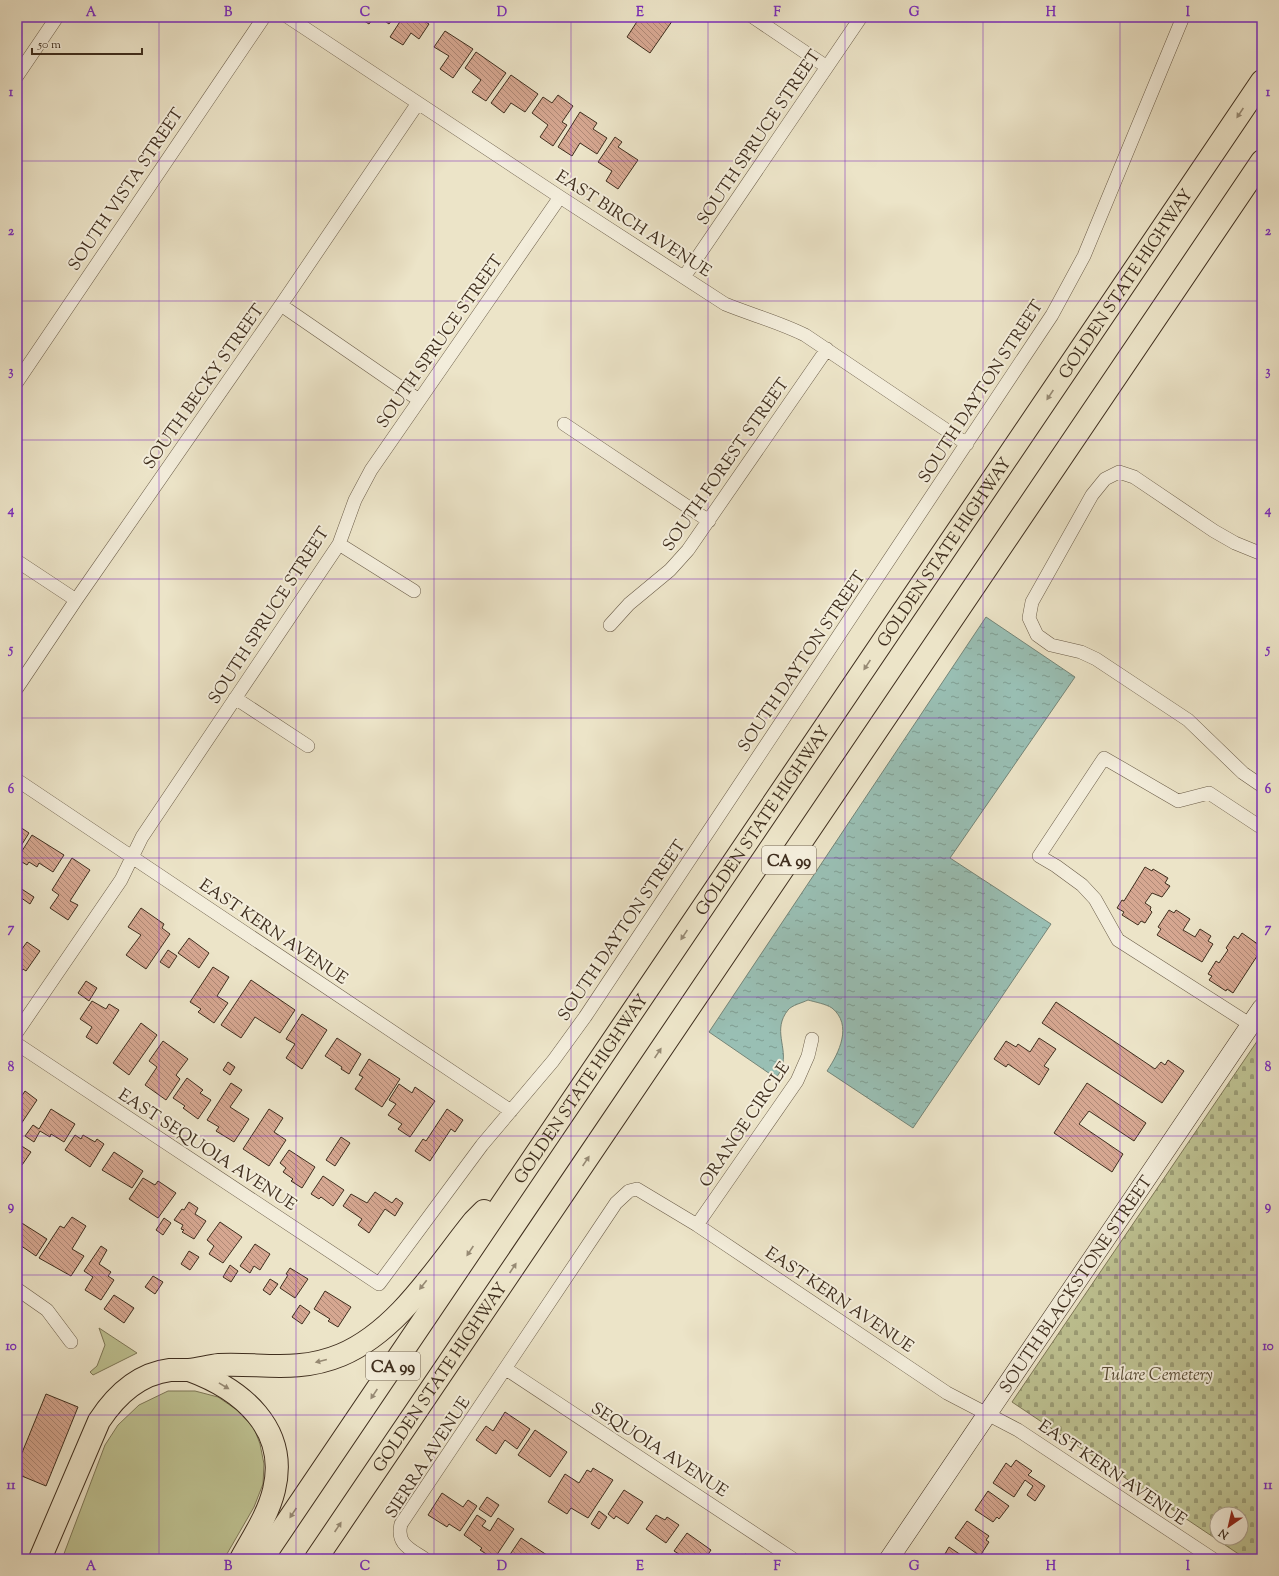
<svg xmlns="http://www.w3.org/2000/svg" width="1279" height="1576" font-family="'Sorts Mill Goudy',serif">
  <defs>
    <pattern id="cemetery-stones" width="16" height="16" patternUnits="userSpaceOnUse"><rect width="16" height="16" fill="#bec292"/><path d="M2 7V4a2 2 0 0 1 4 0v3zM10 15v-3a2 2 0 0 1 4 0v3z" fill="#9c9e77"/></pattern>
    <pattern id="water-ripples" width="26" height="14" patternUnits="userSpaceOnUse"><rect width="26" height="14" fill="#99bfb4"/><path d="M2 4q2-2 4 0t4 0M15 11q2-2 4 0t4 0" fill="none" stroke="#7e9c92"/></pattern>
    <pattern id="building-back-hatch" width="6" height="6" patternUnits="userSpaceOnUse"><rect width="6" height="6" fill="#d6a791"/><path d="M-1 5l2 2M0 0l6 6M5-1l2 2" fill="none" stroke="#af8876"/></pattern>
  </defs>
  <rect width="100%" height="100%" fill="#ece4c8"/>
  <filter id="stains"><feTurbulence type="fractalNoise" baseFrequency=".005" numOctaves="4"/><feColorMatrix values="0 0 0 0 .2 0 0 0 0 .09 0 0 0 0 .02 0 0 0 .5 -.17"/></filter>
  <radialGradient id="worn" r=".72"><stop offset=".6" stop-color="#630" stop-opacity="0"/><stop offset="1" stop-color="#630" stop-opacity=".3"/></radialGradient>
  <path fill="#bec292" stroke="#7e7858" d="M 99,1328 L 137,1353 L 93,1375 L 90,1372 L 97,1366 L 105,1345 Z
    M 168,1391 L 195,1391 L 218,1397 L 237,1410 L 254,1428 L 260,1444 L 264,1464 L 263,1484 L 254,1507 L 224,1559 L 62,1559 L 105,1445 L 118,1425 L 139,1405 Z"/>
  <path fill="url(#cemetery-stones)" stroke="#7e7858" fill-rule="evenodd" d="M 1262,1034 L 1262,1559 L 1246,1559 L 1012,1402 ZM 1217,1514 L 1241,1514 L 1241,1538 L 1217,1538 Z"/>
  <path fill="url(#water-ripples)" stroke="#758578" d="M 986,617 L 1075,677 L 950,858 L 1051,924 L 913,1128 L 827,1071 C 839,1053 853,1025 832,1008 C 826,1004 815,1002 808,1000 C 802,1003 792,1005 788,1010 C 772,1030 788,1047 782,1067 C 781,1071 778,1075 776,1078 L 709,1032 Z"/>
  <path fill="url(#building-back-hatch)" stroke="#3f2e1e" d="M 358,17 L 374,17 L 369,24 Z
    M 379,17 L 394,17 L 389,24 Z
    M 403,17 L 418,17 L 429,24 L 419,39 L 411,33 L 403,45 L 390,37 Z
    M 640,17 L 675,17 L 650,53 L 627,37 Z
    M 445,31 L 473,49 L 453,78 L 440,69 L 449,56 L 434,47 Z
    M 476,52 L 506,73 L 486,101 L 472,92 L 481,80 L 465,68 Z
    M 511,75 L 538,94 L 525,112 L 511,103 L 504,113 L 491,103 Z
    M 558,95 L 573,106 L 562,122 L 567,125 L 553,146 L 540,137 L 548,125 L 532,113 L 543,97 L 552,103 Z
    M 580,112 L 597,123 L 593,129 L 607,138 L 597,154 L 580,143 L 572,156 L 558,147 Z
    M 615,137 L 622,142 L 618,147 L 638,160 L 618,189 L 606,181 L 612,171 L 598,162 Z
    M 17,825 L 29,833 L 19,849 L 17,848 Z
    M 32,835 L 64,855 L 53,872 L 39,863 L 37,867 L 29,862 L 27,865 L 17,859 Z
    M 72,858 L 90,870 L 70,901 L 78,905 L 68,920 L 50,908 L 59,895 L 52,890 Z
    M 17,866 L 22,870 L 17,877 Z
    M 1145,867 L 1152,871 L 1153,869 L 1168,878 L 1165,883 L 1170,886 L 1162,897 L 1152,893 L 1145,903 L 1151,907 L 1150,910 L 1152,912 L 1145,923 L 1141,921 L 1138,925 L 1122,915 L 1124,912 L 1117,908 L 1122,900 L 1124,901 Z
    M 17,886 L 34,897 L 30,904 L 17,895 Z
    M 141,908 L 164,924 L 162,928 L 170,934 L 146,969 L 126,955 L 141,935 L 128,927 Z
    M 1169,910 L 1174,913 L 1176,910 L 1190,919 L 1183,930 L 1195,937 L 1200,929 L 1211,936 L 1208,941 L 1213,944 L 1202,962 L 1157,935 L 1161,929 L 1158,927 Z
    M 1242,933 L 1259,945 L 1257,947 L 1261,950 L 1233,993 L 1227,989 L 1226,991 L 1209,980 L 1212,976 L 1208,974 L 1216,961 L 1219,963 L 1228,950 L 1226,948 L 1234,936 L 1238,939 Z
    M 189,938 L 209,953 L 199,968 L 178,953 Z
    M 27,942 L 40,951 L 26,971 L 23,969 L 17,977 L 17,952 L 19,953 Z
    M 168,950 L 177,956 L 169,968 L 160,962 Z
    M 213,967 L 229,977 L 217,996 L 228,1003 L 214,1023 L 198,1012 L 201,1009 L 190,1002 Z
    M 251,980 L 295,1010 L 280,1033 L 255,1017 L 241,1038 L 221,1025 Z
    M 86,981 L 97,988 L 89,1001 L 78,993 Z
    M 92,1001 L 106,1009 L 109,1004 L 119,1010 L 97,1044 L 86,1037 L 92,1027 L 80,1019 Z
    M 1056,1002 L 1155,1069 L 1161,1062 L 1165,1065 L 1168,1060 L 1184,1071 L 1162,1103 L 1042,1023 Z
    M 302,1014 L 327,1030 L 302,1069 L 286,1058 L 295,1044 L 286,1039 Z
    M 141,1023 L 157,1035 L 129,1075 L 113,1063 Z
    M 337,1038 L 361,1054 L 349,1074 L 341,1069 L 342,1067 L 325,1056 Z
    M 1039,1038 L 1056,1049 L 1044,1066 L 1049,1069 L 1039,1085 L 1008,1064 L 1006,1067 L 994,1059 L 1006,1041 L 1016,1047 L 1018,1044 L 1030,1052 Z
    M 163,1041 L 188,1059 L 176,1075 L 180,1079 L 166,1100 L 145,1085 L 157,1067 L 149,1061 Z
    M 369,1059 L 400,1079 L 382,1107 L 355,1089 L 363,1077 L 359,1075 Z
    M 228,1062 L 235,1067 L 230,1075 L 223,1070 Z
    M 187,1078 L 203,1090 L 200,1093 L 211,1100 L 198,1119 L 183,1108 L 185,1106 L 173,1098 Z
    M 231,1083 L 242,1090 L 230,1107 L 249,1119 L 234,1142 L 216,1131 L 219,1127 L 207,1120 Z
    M 1087,1083 L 1146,1123 L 1134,1141 L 1089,1111 L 1079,1124 L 1123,1154 L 1112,1172 L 1054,1133 Z
    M 399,1084 L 412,1093 L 415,1087 L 435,1101 L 410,1137 L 398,1129 L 402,1124 L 388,1115 L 396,1104 L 389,1100 Z
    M 25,1091 L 37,1100 L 19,1127 L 17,1126 L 17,1099 L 19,1100 Z
    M 51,1109 L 75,1124 L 64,1142 L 51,1134 L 50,1137 L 40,1131 L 34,1142 L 25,1136 L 33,1125 L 39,1129 Z
    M 269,1109 L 283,1118 L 274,1132 L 286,1140 L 269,1166 L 243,1149 Z
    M 447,1109 L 463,1120 L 455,1132 L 451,1129 L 430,1161 L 415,1151 L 423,1139 L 426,1141 Z
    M 75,1135 L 81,1139 L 83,1135 L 95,1142 L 97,1139 L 104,1144 L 90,1167 L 65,1150 Z
    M 341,1137 L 350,1143 L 335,1166 L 326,1160 Z
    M 20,1145 L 31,1152 L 22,1165 L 17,1162 L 17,1149 Z
    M 289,1150 L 315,1167 L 302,1188 L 291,1181 L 293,1179 L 283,1172 L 286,1168 L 280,1163 Z
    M 114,1152 L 143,1171 L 132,1188 L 102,1170 Z
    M 323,1176 L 344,1190 L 333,1206 L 321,1197 L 319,1199 L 311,1194 Z
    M 143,1178 L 155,1185 L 158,1181 L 176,1193 L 158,1218 L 129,1199 Z
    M 375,1192 L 392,1203 L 396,1198 L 403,1203 L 395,1216 L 385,1209 L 369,1233 L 358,1225 L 362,1219 L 343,1206 L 351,1194 L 367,1203 Z
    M 189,1202 L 198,1208 L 195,1214 L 206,1221 L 194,1239 L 182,1232 L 184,1230 L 181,1229 L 183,1225 L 174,1220 L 182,1209 L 184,1210 Z
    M 72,1217 L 86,1226 L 72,1249 L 84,1256 L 71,1276 L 39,1258 L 60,1226 L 64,1228 Z
    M 164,1218 L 171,1223 L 163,1235 L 156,1230 Z
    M 17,1220 L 47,1239 L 36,1256 L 17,1243 Z
    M 220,1222 L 242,1237 L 223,1263 L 209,1254 L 214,1246 L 207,1240 Z
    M 255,1244 L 270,1254 L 260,1270 L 254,1266 L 250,1273 L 240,1266 Z
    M 101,1246 L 107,1250 L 99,1264 L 111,1272 L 108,1276 L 114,1280 L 101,1300 L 85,1290 L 93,1277 L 84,1271 Z
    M 189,1251 L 199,1257 L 190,1270 L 181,1264 Z
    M 230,1265 L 238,1271 L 231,1282 L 223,1277 Z
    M 290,1268 L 308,1279 L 295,1298 L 280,1288 L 288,1275 L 286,1274 Z
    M 153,1276 L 163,1282 L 155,1294 L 145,1287 Z
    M 270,1279 L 278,1284 L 270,1295 L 263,1290 Z
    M 325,1291 L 351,1307 L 338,1327 L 328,1321 L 330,1319 L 314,1309 Z
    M 114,1295 L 134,1308 L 124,1323 L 104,1309 Z
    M 300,1305 L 310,1312 L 302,1324 L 292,1317 Z
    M 46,1394 L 78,1407 L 46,1486 L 17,1474 L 17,1465 Z
    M 505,1412 L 530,1429 L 517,1449 L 505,1440 L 496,1454 L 476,1440 L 486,1426 L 493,1431 Z
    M 535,1430 L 567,1452 L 550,1477 L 518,1455 Z
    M 1016,1460 L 1032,1471 L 1028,1475 L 1045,1486 L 1035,1501 L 1027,1495 L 1033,1486 L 1025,1480 L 1014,1497 L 993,1483 L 1006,1463 L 1011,1467 Z
    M 593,1468 L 613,1480 L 588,1518 L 571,1508 L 567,1514 L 548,1502 L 565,1474 L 579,1483 L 587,1470 L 591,1472 Z
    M 624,1490 L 643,1502 L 628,1524 L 616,1516 L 614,1519 L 608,1514 Z
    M 988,1491 L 1009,1506 L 999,1519 L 997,1517 L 993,1522 L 975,1510 Z
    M 442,1493 L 463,1507 L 468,1500 L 477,1506 L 460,1531 L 449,1524 L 447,1527 L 428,1515 Z
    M 487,1497 L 499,1505 L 491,1517 L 479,1509 Z
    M 599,1511 L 607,1517 L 599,1529 L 591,1524 Z
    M 477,1515 L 486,1521 L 482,1526 L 490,1531 L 498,1518 L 514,1529 L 494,1559 L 480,1550 L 482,1548 L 464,1535 Z
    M 656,1515 L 665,1520 L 667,1517 L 679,1525 L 666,1543 L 646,1529 Z
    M 967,1521 L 989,1536 L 986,1540 L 989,1542 L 980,1556 L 955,1538 Z
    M 687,1533 L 711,1550 L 705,1559 L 680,1559 L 682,1556 L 674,1551 Z
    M 521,1538 L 553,1559 L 507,1559 Z
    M 949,1547 L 967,1559 L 942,1559 Z
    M 745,1554 L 754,1559 L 742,1559 Z"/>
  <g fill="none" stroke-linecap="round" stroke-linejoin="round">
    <g stroke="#6a5c48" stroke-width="14">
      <path id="minor" d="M 288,17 L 560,197 L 725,304 C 752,315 779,322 805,335 L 967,444
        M 753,17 L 827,67
        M 17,76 L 57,17
        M 684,277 L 861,17
        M 281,305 L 419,400
        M 17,382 L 264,17
        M 564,424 L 709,521
        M 339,544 L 414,591
        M 1262,554 L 1235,543 L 1214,531 L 1134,477 L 1119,472 L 1105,479 L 1092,495 L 1032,602 L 1029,618 L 1037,635 L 1051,645 L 1081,652 L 1096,659 L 1188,720 L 1243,773 L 1262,786
        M 17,561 L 76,600
        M 610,625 L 629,604 L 670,570 L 688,550 L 827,349
        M 17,688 L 76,600 L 281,305 L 418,103
        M 235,698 L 308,746
        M 17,780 L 511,1111
        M 1251,1025 L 1118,940 L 1095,899 L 1082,885 L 1056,866 L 1039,856 L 1104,758 L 1178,801 L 1209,793 L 1262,828
        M 17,1032 L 121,880 L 142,837 L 339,544 L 355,500 L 371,470 L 560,197
        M 17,1044 L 379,1284 L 482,1145 L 553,1061 L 585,1017 L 1052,315 L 1084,256 L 1183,17
        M 697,1225 L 797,1081 L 808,1056 L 812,1039
        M 17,1289 L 47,1310 L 71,1342
        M 506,1369 L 793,1559
        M 425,1559 C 410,1549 396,1544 401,1524 L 616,1203 L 629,1191 L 637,1189 L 697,1225 L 947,1393 L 1018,1430 L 1213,1559"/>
    </g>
    <g stroke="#3f2e1e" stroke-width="20">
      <g id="secondary">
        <path id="s1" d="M 889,1559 L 1262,1008"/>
      </g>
    </g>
    <g stroke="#3f2e1e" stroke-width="24">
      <g id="motorway">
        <path d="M 189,1370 C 241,1389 289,1428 274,1490 C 268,1515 253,1537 241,1559"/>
        <path d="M 40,1559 L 99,1421 C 116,1395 138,1374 170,1370 C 176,1370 183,1370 189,1370 C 199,1369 209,1366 219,1365 C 262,1363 298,1373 341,1355 C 398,1331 436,1268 474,1221 L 484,1211"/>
        <path id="s2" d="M 262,1559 L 1262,81"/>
        <path id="s3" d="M 316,1559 L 1262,161"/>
      </g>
    </g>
    <use href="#minor" stroke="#f3eddb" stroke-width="13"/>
    <use href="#secondary" stroke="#f3eddb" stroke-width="19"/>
    <use href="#motorway" stroke="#ece4c8" stroke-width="22"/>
  </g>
  <defs><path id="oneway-solid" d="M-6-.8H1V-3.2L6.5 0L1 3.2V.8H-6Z"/></defs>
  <g fill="#968973">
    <use href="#oneway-solid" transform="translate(1240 113) rotate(124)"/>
    <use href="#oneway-solid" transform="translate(1050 395) rotate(124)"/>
    <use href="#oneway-solid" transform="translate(867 665) rotate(124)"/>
    <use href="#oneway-solid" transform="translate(684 935) rotate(124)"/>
    <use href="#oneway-solid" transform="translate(658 1053) rotate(-56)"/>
    <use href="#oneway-solid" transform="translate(586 1161) rotate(-56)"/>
    <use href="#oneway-solid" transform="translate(470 1251) rotate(124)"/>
    <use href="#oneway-solid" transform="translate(513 1268) rotate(-56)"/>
    <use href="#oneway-solid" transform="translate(423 1285) rotate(128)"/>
    <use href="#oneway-solid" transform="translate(321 1361) rotate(166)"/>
    <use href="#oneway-solid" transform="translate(224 1386) rotate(31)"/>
    <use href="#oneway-solid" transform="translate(374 1394) rotate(124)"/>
    <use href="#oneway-solid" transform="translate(293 1513) rotate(124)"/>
    <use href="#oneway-solid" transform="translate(338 1527) rotate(-56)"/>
  </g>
  <path fill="none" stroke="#7b2cbf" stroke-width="1" stroke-opacity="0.55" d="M 159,17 L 159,1559M 296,17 L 296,1559M 434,17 L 434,1559M 571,17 L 571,1559M 708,17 L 708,1559M 845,17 L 845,1559M 983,17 L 983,1559M 1120,17 L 1120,1559M 17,161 L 1262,161M 17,301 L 1262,301M 17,440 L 1262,440M 17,579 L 1262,579M 17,718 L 1262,718M 17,858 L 1262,858M 17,997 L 1262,997M 17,1136 L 1262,1136M 17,1275 L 1262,1275M 17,1415 L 1262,1415"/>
  <g text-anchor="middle" stroke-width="4" stroke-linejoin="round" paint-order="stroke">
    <g fill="#f3eddb" stroke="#756757" stroke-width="1">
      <rect x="762" y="846" width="54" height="28" rx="3"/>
      <rect x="366" y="1352" width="54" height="28" rx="3"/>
    </g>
    <g font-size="16" font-weight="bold" fill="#3f2e1e">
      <text x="789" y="866">CA 99</text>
      <text x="393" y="1372">CA 99</text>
    </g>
    <g font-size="17" fill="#3f2e1e" stroke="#f3eddb">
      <text transform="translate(758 137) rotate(-56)" y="6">SOUTH SPRUCE STREET</text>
      <text transform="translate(125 189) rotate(-56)" y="6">SOUTH VISTA STREET</text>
      <text transform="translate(634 223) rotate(33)" y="6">EAST BIRCH AVENUE</text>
      <text dy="6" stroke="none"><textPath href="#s2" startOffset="1540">GOLDEN STATE HIGHWAY</textPath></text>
      <text transform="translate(439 341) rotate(-55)" y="6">SOUTH SPRUCE STREET</text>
      <text transform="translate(203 386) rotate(-55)" y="6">SOUTH BECKY STREET</text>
      <text transform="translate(980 391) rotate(-57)" y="6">SOUTH DAYTON STREET</text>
      <text transform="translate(725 464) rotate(-55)" y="6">SOUTH FOREST STREET</text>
      <text dy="6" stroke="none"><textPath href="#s2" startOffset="1216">GOLDEN STATE HIGHWAY</textPath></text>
      <text transform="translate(268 615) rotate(-57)" y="6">SOUTH SPRUCE STREET</text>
      <text transform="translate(801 661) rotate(-56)" y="6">SOUTH DAYTON STREET</text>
      <text dy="6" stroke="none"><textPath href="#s2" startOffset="892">GOLDEN STATE HIGHWAY</textPath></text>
      <text transform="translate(621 930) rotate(-56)" y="6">SOUTH DAYTON STREET</text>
      <text transform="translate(274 931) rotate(34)" y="6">EAST KERN AVENUE</text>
      <text dy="6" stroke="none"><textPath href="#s2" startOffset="568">GOLDEN STATE HIGHWAY</textPath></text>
      <text transform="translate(744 1124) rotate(-56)" y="6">ORANGE CIRCLE</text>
      <text transform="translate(208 1149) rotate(33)" y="6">EAST SEQUOIA AVENUE</text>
      <text dy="6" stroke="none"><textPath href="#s1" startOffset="332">SOUTH BLACKSTONE STREET</textPath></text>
      <text transform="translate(840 1299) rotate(34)" y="6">EAST KERN AVENUE</text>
      <text dy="6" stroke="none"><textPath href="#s3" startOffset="220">GOLDEN STATE HIGHWAY</textPath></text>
      <text transform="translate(660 1449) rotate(33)" y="6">SEQUOIA AVENUE</text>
      <text transform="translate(427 1457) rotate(-57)" y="6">SIERRA AVENUE</text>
      <text transform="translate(1113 1472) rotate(34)" y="6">EAST KERN AVENUE</text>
    </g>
    <g font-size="17" font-style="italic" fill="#584c35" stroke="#f3eddb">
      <text x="1157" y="1380">Tulare Cemetery</text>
    </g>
  </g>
  <rect width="1279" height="1576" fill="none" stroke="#ece4c8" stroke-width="44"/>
  <g transform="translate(1229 1526) rotate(214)"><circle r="19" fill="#f3eddb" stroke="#aba18f"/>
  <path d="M0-3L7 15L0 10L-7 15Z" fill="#8f2418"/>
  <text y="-6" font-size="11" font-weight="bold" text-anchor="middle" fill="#3f2e1e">N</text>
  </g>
  <path d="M32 48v6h110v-6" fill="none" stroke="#3f2e1e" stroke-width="2"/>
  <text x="38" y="48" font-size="12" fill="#3f2e1e" stroke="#f3eddb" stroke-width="3" paint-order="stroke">50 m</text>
  <rect x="22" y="22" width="1235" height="1532" fill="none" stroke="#7b2cbf" stroke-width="1.5"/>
  <g font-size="13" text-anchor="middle" font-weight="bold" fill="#7b2cbf">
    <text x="91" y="16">A</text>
    <text x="228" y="16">B</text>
    <text x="365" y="16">C</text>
    <text x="502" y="16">D</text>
    <text x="640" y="16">E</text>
    <text x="777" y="16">F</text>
    <text x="914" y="16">G</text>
    <text x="1051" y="16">H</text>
    <text x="1188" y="16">I</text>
    <text x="11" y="96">1</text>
    <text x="1268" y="96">1</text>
    <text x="11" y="235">2</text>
    <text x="1268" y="235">2</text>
    <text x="11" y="375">3</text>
    <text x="1268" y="375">3</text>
    <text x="11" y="514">4</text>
    <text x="1268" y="514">4</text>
    <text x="11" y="653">5</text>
    <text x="1268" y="653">5</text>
    <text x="11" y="793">6</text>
    <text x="1268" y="793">6</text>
    <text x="11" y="932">7</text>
    <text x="1268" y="932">7</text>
    <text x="11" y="1071">8</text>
    <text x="1268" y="1071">8</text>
    <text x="11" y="1210">9</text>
    <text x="1268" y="1210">9</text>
    <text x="11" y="1350">10</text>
    <text x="1268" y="1350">10</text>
    <text x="11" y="1489">11</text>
    <text x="1268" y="1489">11</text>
    <text x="91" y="1570">A</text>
    <text x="228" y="1570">B</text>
    <text x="365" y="1570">C</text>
    <text x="502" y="1570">D</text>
    <text x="640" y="1570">E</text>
    <text x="777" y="1570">F</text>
    <text x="914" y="1570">G</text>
    <text x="1051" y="1570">H</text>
    <text x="1188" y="1570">I</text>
  </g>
  <rect width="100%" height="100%" filter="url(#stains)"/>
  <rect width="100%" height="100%" fill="url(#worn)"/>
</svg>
